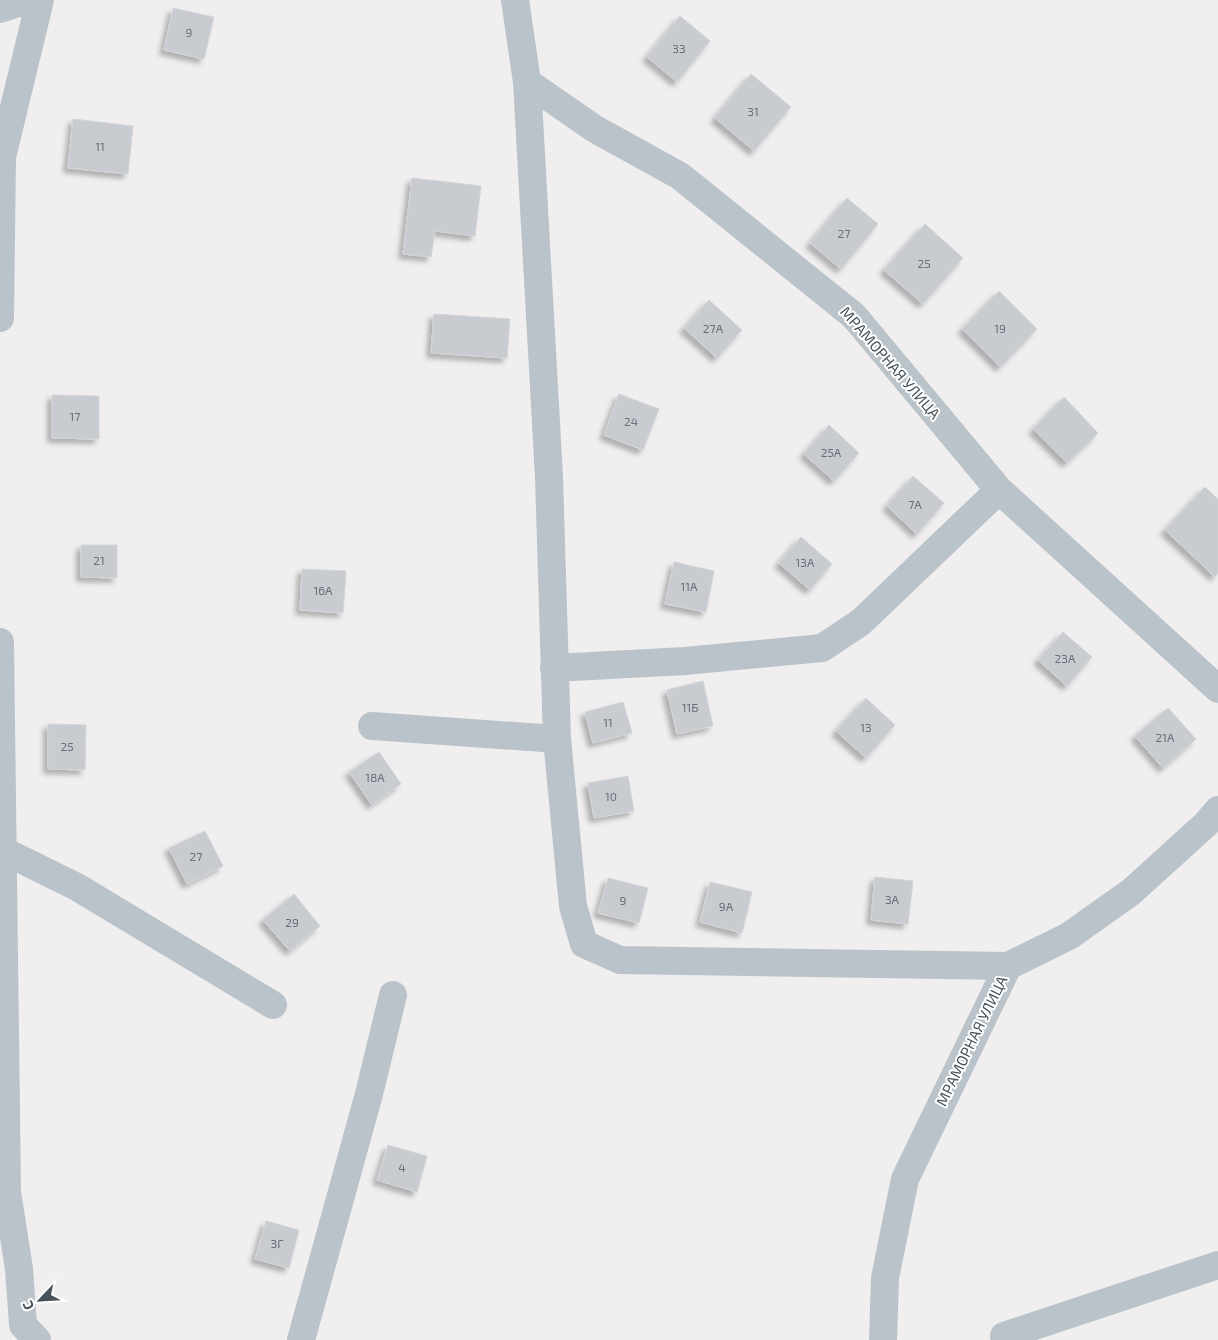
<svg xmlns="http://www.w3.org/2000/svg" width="1218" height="1340" font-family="'Exo 2',sans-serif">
  <defs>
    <filter id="shadow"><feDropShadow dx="-4.5" dy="4.5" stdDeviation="2.5" flood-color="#0004"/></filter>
  </defs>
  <rect width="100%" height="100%" fill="#f0eeee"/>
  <path fill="#c8cbd0" stroke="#d2d4d9" filter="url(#shadow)" d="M 173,8 L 214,17 L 204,59 L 164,50 Z
    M 680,16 L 710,41 L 677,82 L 647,57 Z
    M 751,74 L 791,107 L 754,151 L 715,118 Z
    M 73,119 L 133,126 L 128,174 L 68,168 Z
    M 412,178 L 481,186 L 475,236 L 435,231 L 431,257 L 403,254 Z
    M 847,198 L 878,224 L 841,269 L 810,243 Z
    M 925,224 L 963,258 L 923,304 L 884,270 Z
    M 999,291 L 1037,329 L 1000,367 L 962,329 Z
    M 709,300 L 742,330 L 717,358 L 684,328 Z
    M 434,314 L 510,319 L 507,358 L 431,353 Z
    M 619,394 L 659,409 L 643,450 L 604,435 Z
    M 52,395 L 99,396 L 99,439 L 52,438 Z
    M 1064,397 L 1098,433 L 1067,463 L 1033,429 Z
    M 829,425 L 859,453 L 834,481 L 804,454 Z
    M 913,476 L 944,503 L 917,534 L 887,506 Z
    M 1205,487 L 1218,499 L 1218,573 L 1215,577 L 1165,530 Z
    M 801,537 L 832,564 L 810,590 L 779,563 Z
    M 81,545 L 117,545 L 117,578 L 81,577 Z
    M 674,562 L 714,571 L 706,612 L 665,604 Z
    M 302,569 L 346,571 L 343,613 L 300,610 Z
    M 1063,632 L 1092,657 L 1067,686 L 1038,660 Z
    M 703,681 L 713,726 L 677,734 L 667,690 Z
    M 866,698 L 895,725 L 866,758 L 836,731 Z
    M 623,702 L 632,733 L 593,743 L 585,712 Z
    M 1168,708 L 1196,739 L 1163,768 L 1135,736 Z
    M 48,724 L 86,725 L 85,770 L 48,769 Z
    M 379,752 L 401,784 L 372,805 L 349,772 Z
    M 628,776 L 634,811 L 594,818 L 588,783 Z
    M 205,831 L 223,866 L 187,884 L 169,848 Z
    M 875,877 L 913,881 L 908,924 L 871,920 Z
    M 608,878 L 648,888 L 639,923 L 598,913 Z
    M 710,882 L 752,892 L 742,933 L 700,922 Z
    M 294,894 L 320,926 L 290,951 L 263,920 Z
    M 388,1145 L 427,1156 L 417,1192 L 377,1180 Z
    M 266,1221 L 299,1230 L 289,1268 L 255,1259 Z"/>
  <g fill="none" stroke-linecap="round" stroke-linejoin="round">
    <path stroke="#bac3ca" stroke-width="28" d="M 515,0 L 527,82 L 549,477 L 557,739 L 573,906 L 584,944 L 620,960 L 1008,966
      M 0,9 L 28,0
      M 527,82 L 595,129 L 680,176 L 854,316 L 999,490 L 1218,689
      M 0,318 L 2,157 L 40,0
      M 0,642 L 7,1192 L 19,1269 L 23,1325 L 37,1340
      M 554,668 L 685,661 L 822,648 L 861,622 L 999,490
      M 372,726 L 557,739
      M 2,850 L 77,887 L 273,1005
      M 301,1340 L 369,1094 L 393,995
      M 883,1340 L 885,1278 L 905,1179 L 1008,966 L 1069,936 L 1131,892 L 1206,824 L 1218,810
      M 1005,1340 L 1004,1336 L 1218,1265"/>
  </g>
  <g text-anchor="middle" stroke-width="4" stroke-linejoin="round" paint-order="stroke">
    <g font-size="12" fill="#677078">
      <text x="189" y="37">9</text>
      <text x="679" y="53">33</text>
      <text x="753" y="116">31</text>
      <text x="100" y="151">11</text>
      <text x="844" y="238">27</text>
      <text x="924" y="268">25</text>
      <text x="713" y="333">27А</text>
      <text x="1000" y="333">19</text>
      <text x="75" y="421">17</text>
      <text x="631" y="426">24</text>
      <text x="831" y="457">25А</text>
      <text x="915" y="509">7А</text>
      <text x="99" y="565">21</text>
      <text x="805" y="567">13А</text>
      <text x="689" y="591">11А</text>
      <text x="323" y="595">16А</text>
      <text x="1065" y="663">23А</text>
      <text x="690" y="712">11Б</text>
      <text x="608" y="727">11</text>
      <text x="866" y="732">13</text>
      <text x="1165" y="742">21А</text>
      <text x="67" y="751">25</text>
      <text x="375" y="782">18А</text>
      <text x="611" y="801">10</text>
      <text x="196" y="861">27</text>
      <text x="892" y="904">3А</text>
      <text x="623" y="905">9</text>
      <text x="726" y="911">9А</text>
      <text x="292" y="927">29</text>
      <text x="402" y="1172">4</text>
      <text x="277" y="1248">3Г</text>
    </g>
    <g font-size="15" fill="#47525a" stroke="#fff">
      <text transform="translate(890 363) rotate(49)" y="5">МРАМОРНАЯ УЛИЦА</text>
      <text transform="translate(972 1041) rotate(-64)" y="5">МРАМОРНАЯ УЛИЦА</text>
    </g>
  </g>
  <g transform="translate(40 1300) rotate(245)" stroke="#ffffff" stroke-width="4" paint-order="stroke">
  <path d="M0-4L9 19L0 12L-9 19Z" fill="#47525a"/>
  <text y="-8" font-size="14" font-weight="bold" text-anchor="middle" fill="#47525a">С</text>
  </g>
</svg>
